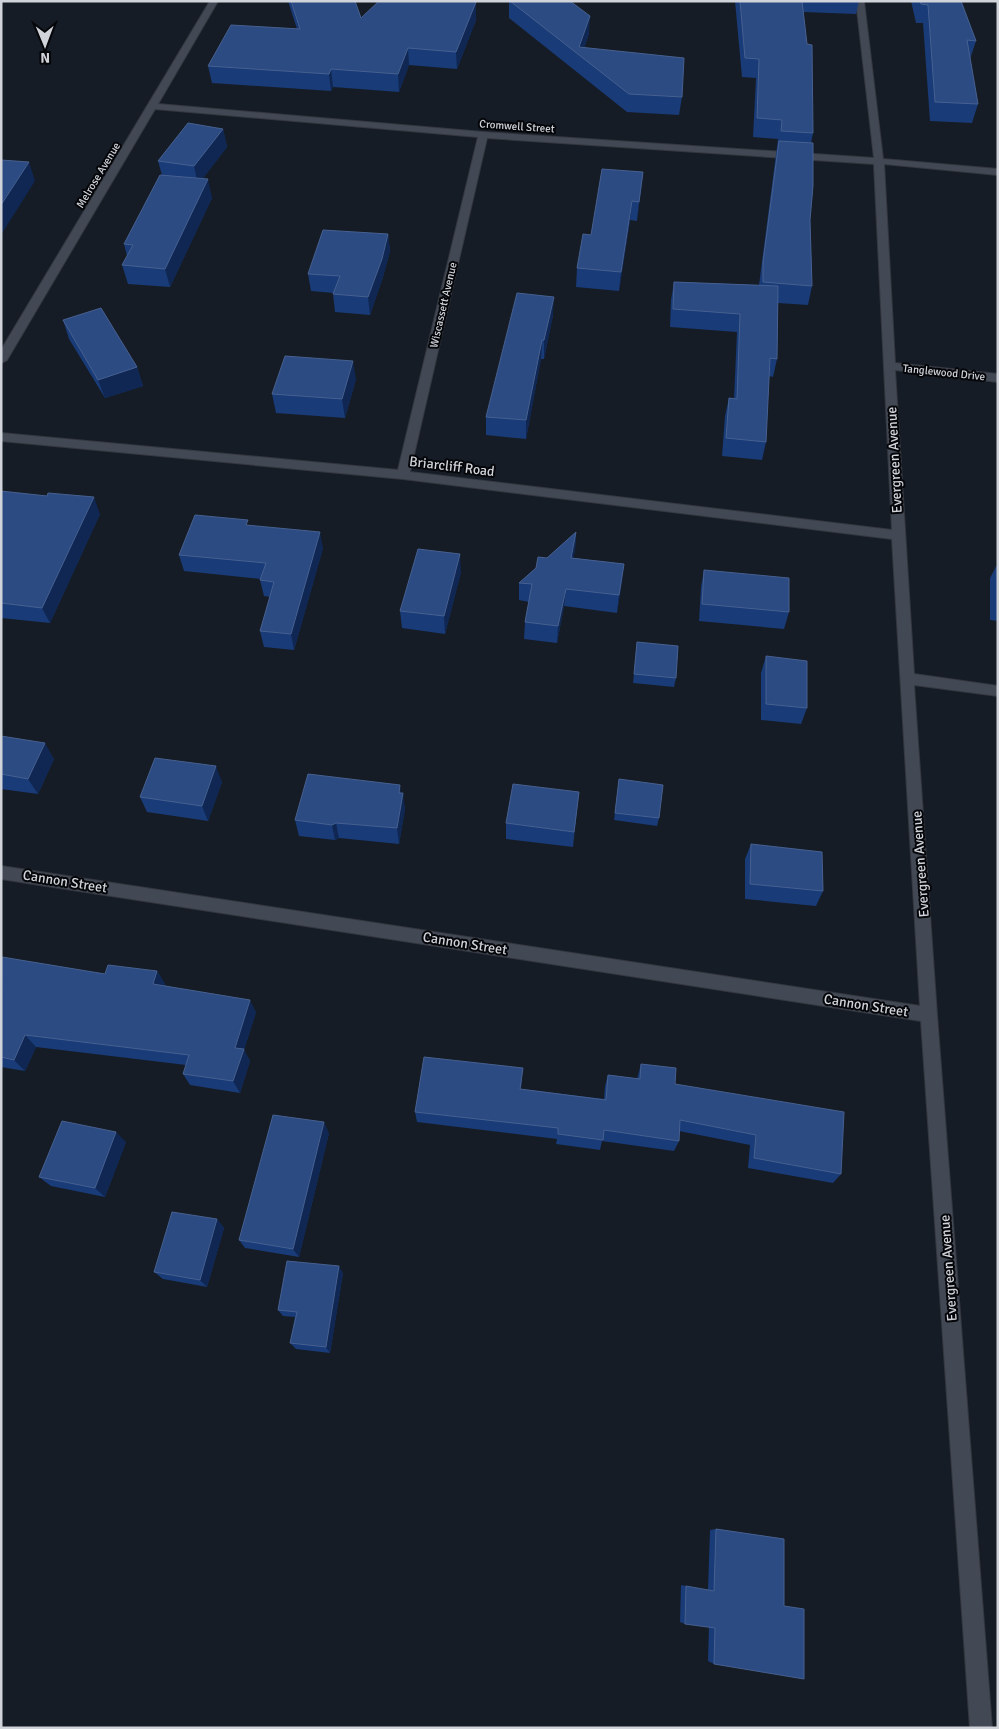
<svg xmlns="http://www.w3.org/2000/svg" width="999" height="1729" font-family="Signika,sans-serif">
  <rect width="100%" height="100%" fill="#161c25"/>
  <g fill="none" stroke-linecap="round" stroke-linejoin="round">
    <g stroke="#34373f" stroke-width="2">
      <path id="minor" d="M 210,1 L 218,1 L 158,104 L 483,132 L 874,158 L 856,1 L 864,1 L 883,159 L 998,169 L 998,175 L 884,164 L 895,363 L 998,374 L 998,382 L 895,370 L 914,674 L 998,686 L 998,696 L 914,685 L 937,1015 L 992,1728 L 970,1728 L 921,1021 L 1,879 L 1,866 L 920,1006 L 892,539 L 403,479 L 1,441 L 1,433 L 398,470 L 478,137 L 155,109 L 7,360 L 1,363 L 1,350 ZM 487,138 L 874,164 L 892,530 L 410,472 Z"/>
    </g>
    <use href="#minor" fill="#424954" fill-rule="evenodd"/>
  </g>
  <path fill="#193b77" d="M 288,1 L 355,1 L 361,18 L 476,2 L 476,20 L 457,69 L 409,65 L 399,92 L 333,87 L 331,91 L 212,83 L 208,66 L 297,29 Z
    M 509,1 L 570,1 L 589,34 L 584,48 L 682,97 L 679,115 L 627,112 L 509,18 Z
    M 735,1 L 859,1 L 856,14 L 803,12 L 813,133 L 811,143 L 810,220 L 812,286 L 808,305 L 778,303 L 777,359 L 773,377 L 769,376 L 766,442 L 762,460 L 722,456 L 725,416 L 729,398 L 734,399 L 737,332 L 670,327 L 671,300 L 674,282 L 759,285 L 778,139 L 753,137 L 756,78 L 742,77 Z
    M 911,1 L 961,1 L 976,41 L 970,59 L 978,104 L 972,123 L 930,121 L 923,23 L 916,23 Z
    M 223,129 L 227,147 L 203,178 L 212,198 L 170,287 L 128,284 L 122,265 L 127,256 L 124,244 L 162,175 L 158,161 Z
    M 643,172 L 637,221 L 630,220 L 619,291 L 576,287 L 577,268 Z
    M 388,234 L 390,251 L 383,277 L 370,315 L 335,312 L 333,294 L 334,293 L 311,291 L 308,274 Z
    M 553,315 L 544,359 L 541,359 L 526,439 L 486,435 L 486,417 Z
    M 63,320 L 137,367 L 143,386 L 105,398 L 69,339 Z
    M 356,379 L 345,418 L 276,413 L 272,394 Z
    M 1,491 L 100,514 L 50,623 L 1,618 Z
    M 249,526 L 323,548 L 294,650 L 264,647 L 260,631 L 270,597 L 264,596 L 260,580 L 261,579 L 184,571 L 179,555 Z
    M 576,532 L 575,550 L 573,558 L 624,564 L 617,613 L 564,606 L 557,643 L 524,639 L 525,622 L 529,602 L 519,600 L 519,583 Z
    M 998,563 L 998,621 L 990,620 L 990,578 Z
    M 704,570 L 789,612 L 784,629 L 699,621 L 701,587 Z
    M 461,572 L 445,634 L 402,628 L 400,611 Z
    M 637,642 L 676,678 L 674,687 L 633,683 Z
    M 766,656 L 807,708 L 801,724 L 761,720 L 761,673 Z
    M 1,736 L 54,759 L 38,794 L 1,789 Z
    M 619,779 L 659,818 L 657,826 L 614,820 Z
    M 222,782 L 208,821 L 147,812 L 140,797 Z
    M 579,792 L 573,847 L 506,839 L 506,823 Z
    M 401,793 L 405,809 L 399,844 L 339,838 L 335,840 L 299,836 L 295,820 Z
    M 751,844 L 823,891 L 816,906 L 745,899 L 745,859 Z
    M 1,958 L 105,974 L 157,971 L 165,984 L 164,985 L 256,1012 L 244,1050 L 250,1061 L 240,1093 L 190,1085 L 183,1074 L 186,1065 L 36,1047 L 25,1071 L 1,1067 Z
    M 641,1064 L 675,1084 L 841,1174 L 833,1183 L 748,1168 L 750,1145 L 679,1131 L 679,1141 L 674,1151 L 602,1141 L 600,1150 L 556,1144 L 557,1139 L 417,1122 L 415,1112 L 522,1079 L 521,1089 L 604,1099 L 605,1086 L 608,1075 L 637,1079 Z
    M 329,1133 L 299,1257 L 245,1248 L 239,1240 Z
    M 126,1142 L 105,1197 L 51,1186 L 39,1177 Z
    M 217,1219 L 224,1228 L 207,1287 L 163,1279 L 154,1272 Z
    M 343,1273 L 330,1353 L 296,1349 L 290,1343 L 295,1317 L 283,1316 L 278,1310 Z
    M 716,1529 L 784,1539 L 714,1664 L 708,1661 L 709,1627 L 685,1624 L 680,1622 L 681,1585 L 708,1590 L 710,1530 Z"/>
  <path fill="#0f2752" d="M 476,2 L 476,20 L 457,69 L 456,52 Z
    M 590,16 L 589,34 L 581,57 L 579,47 Z
    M 408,48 L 409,65 L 399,92 L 398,74 Z
    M 331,69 L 333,87 L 331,91 L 329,74 Z
    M 223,129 L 227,147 L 198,185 L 194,166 Z
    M 29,162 L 35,181 L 1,235 L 1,205 Z
    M 643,172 L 641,191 L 637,221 L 639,202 Z
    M 208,179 L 212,198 L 170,287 L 165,269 Z
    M 632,201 L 630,220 L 619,291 L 621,272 Z
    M 388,234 L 390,251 L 383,277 L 370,315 L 368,297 Z
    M 554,297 L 553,315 L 544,359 L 544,340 Z
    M 542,340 L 541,359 L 526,439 L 526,420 Z
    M 353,361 L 356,379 L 345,418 L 342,399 Z
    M 137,367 L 143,386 L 105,398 L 98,380 Z
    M 94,497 L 100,514 L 50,623 L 42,608 Z
    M 320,532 L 323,548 L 294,650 L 291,634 Z
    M 576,532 L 575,550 L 570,576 L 571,558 Z
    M 460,554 L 461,572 L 445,634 L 444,616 Z
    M 624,564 L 622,582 L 617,613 L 619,595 Z
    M 566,589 L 564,606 L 557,643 L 558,626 Z
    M 45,743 L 54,759 L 38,794 L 28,779 Z
    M 216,766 L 222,782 L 208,821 L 202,806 Z
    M 400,785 L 402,800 L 403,793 L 405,809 L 399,844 L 397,828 L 399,793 Z
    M 336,823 L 339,838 L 335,840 L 332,825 Z
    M 157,971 L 165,984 L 161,996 L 153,984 Z
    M 250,1000 L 256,1012 L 244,1050 L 250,1061 L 240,1093 L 233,1081 L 235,1048 Z
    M 25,1035 L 36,1047 L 25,1071 L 14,1060 Z
    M 324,1122 L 329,1133 L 299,1257 L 293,1249 Z
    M 116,1132 L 126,1142 L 105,1197 L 95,1188 Z
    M 217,1219 L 224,1228 L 207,1287 L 200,1280 Z
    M 339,1266 L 343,1273 L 330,1353 L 326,1347 Z"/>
  <path fill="#2c4b82" stroke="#466090" d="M 291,1 L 355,1 L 361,18 L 379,1 L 470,1 L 476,2 L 456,52 L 408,48 L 398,74 L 331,69 L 329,74 L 208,66 L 231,25 L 300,29 Z
    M 510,1 L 570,1 L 590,16 L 579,47 L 684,58 L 682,97 L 629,94 Z
    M 740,1 L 802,1 L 807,44 L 812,45 L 813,133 L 781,131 L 782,120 L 757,118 L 759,59 L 745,58 Z
    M 920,1 L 961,1 L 976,41 L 967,40 L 978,104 L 935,102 L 928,5 L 921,4 Z
    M 188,123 L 223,129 L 194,166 L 158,161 Z
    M 779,141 L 813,143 L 813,186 L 810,220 L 812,286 L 763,282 L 763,262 Z
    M 1,160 L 29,162 L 1,205 Z
    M 602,169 L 643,172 L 639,202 L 632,201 L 621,272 L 577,268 L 583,234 L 591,235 Z
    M 160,175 L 208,179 L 165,269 L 122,265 L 133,245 L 124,244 Z
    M 323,230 L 388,234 L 382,259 L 368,297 L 333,294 L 340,276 L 308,274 Z
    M 674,282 L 778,286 L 777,359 L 770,358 L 766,442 L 726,438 L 729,398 L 737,399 L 740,314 L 673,309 Z
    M 517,293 L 554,297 L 544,340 L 542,340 L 526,420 L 486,417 Z
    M 101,308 L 137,367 L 98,380 L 63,320 Z
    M 285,356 L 353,361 L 342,399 L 272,394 Z
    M 1,491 L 47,496 L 48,493 L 94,497 L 42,608 L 1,603 Z
    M 195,515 L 248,520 L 246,525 L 320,532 L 291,634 L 260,631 L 274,582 L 260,580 L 266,563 L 179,555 Z
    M 576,532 L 571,558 L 624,564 L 619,595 L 566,589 L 558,626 L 525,622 L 532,584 L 519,583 L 536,568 L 538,557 L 547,558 Z
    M 418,549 L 460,554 L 444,616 L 400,611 Z
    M 704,570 L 789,578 L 789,612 L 702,604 Z
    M 637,642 L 678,646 L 676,678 L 634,674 Z
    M 766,656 L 807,661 L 807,708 L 766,704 Z
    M 1,736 L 45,743 L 28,779 L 1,774 Z
    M 155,758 L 216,766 L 202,806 L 140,797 Z
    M 308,774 L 400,785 L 399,793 L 403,793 L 397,828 L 336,823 L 332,825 L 295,820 Z
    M 619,779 L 663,785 L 659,818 L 615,813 Z
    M 513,784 L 579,792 L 574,832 L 506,823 Z
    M 751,844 L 822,852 L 823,891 L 750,884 Z
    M 2,957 L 105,974 L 108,965 L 157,971 L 153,984 L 250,1000 L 235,1048 L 244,1049 L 233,1081 L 183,1074 L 189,1055 L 25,1035 L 14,1060 L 1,1057 Z
    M 424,1057 L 523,1068 L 520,1089 L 606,1100 L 608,1075 L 640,1079 L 641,1064 L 676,1068 L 675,1084 L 844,1112 L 841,1174 L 754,1158 L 756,1135 L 680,1120 L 679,1141 L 604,1130 L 603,1140 L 558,1134 L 558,1128 L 415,1112 Z
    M 273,1115 L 324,1122 L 293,1249 L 239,1240 Z
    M 62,1121 L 116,1132 L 95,1188 L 39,1177 Z
    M 172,1212 L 217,1219 L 200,1280 L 154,1272 Z
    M 287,1261 L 339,1266 L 326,1347 L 290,1343 L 297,1312 L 278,1310 Z
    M 716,1529 L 784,1539 L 784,1606 L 804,1609 L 804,1679 L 714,1664 L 715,1628 L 685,1624 L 686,1586 L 714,1591 Z"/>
  <g text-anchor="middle" stroke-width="4" stroke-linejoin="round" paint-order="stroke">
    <g font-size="11" fill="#d0d4da" stroke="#05060a">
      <text transform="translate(517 126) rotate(4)" y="4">Cromwell Street</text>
      <text transform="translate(98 175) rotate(-59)" y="4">Melrose Avenue</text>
      <text transform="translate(443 305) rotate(-77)" y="4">Wiscassett Avenue</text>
      <text transform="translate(944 372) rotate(6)" y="4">Tanglewood Drive</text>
    </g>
    <g font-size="14" fill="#d0d4da" stroke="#05060a">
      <text transform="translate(894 460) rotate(-93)" y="5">Evergreen Avenue</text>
      <text transform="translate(452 466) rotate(7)" y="5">Briarcliff Road</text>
      <text transform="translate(920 864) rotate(-94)" y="5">Evergreen Avenue</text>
      <text transform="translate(65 881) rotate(9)" y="5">Cannon Street</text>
      <text transform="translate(465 943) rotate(9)" y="5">Cannon Street</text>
      <text transform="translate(866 1005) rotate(9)" y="5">Cannon Street</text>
      <text transform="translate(948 1268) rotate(-94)" y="5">Evergreen Avenue</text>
    </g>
  </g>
  <rect width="999" height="1729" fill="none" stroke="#d0d4da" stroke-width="5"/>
  <g transform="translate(45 45) rotate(179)" stroke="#05060a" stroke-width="4" paint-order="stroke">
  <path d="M0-4L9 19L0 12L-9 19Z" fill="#d0d4da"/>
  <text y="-8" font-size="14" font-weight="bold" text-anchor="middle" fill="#d0d4da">N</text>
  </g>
</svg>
